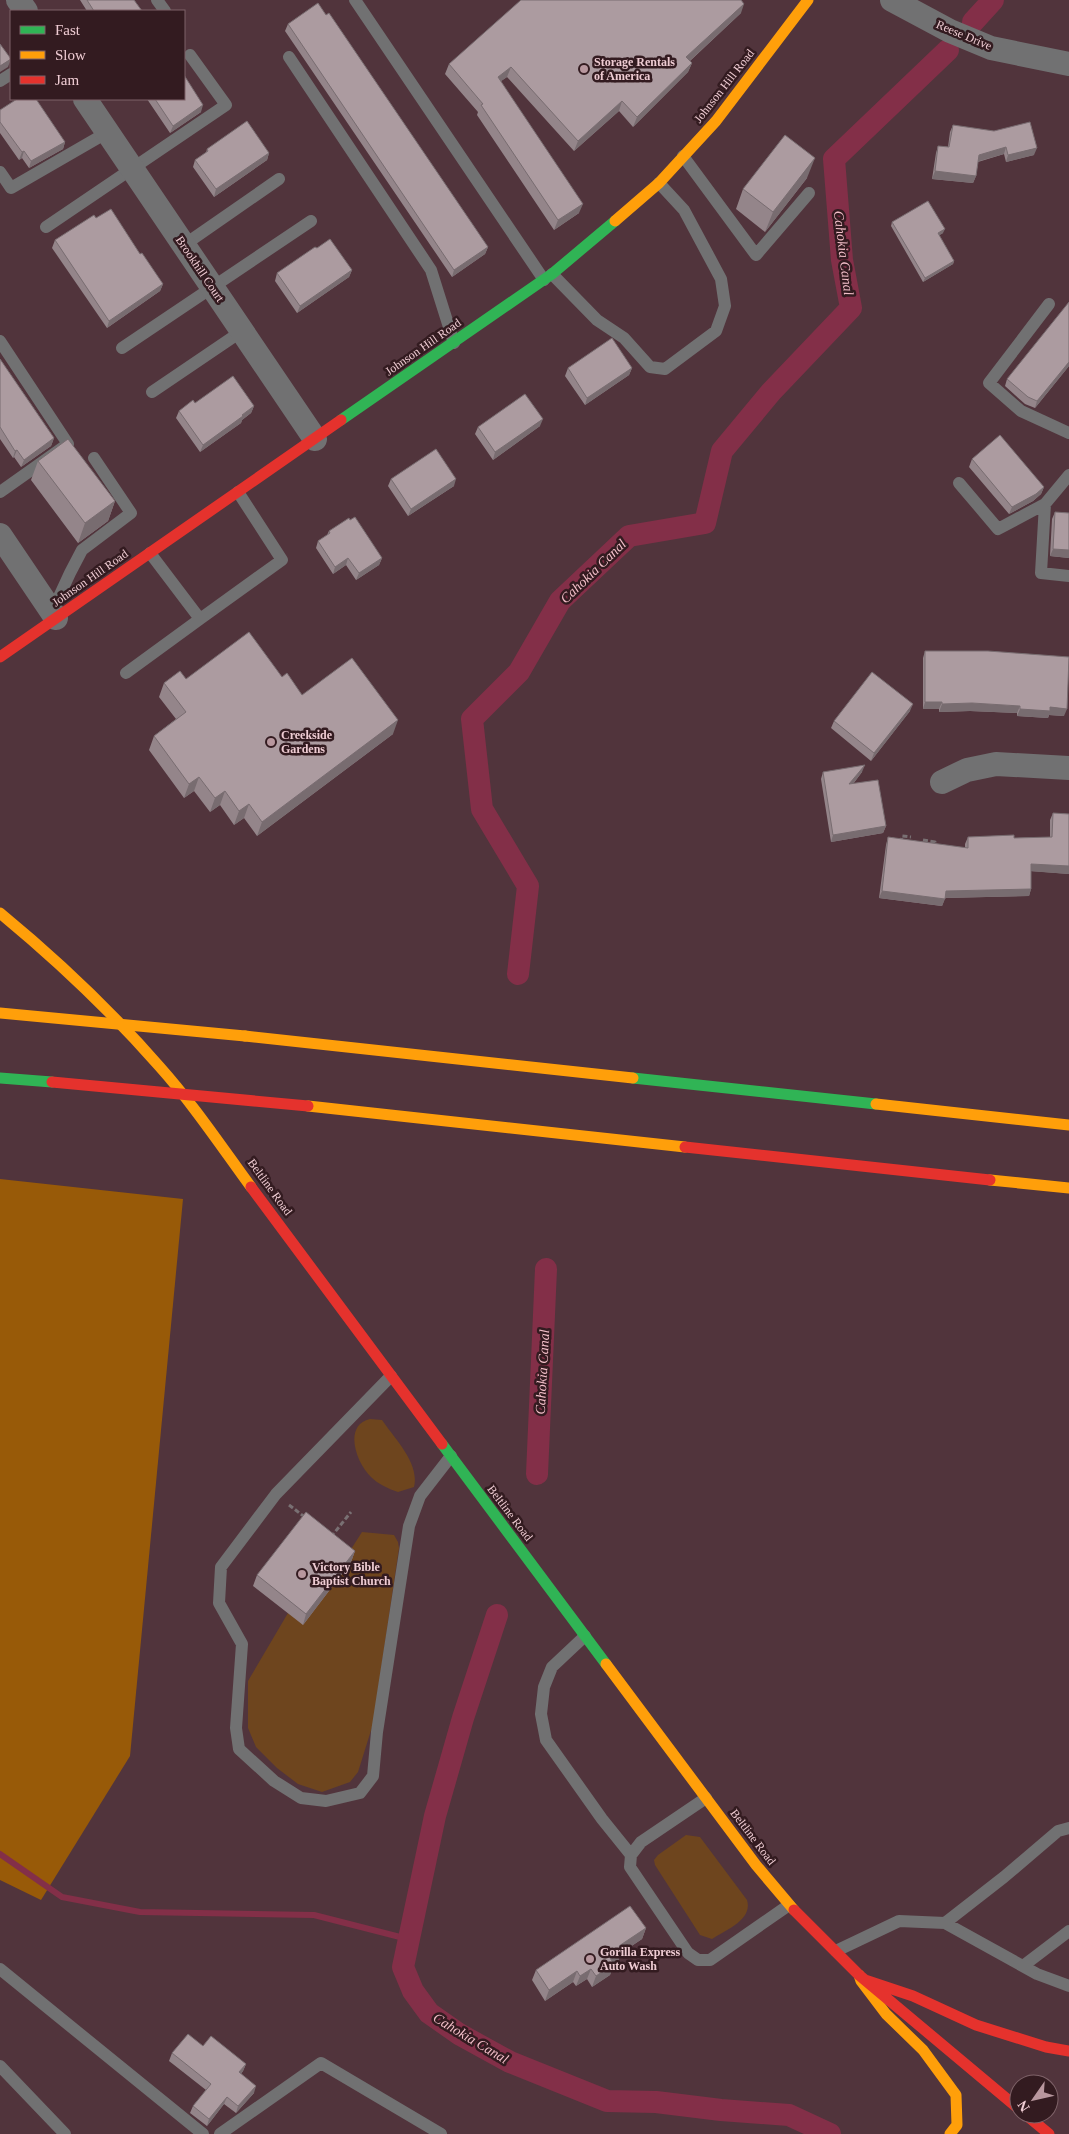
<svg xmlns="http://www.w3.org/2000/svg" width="1069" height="2134" font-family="'Times New Roman',serif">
  <rect width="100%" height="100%" fill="#51343c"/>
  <path fill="#6e451e" d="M 370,1419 L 382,1420 C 394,1438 420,1463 414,1487 L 398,1492 C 389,1489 378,1484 371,1477 C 356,1463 343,1425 370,1419 Z
    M 362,1532 L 394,1535 L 398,1542 L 399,1548 L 373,1724 L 358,1772 L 350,1782 L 322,1792 L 298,1784 L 277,1768 L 256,1747 L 248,1728 L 248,1681 L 288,1613 L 303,1624 L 351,1562 L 346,1557 Z
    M 686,1835 L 700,1837 L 747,1900 C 753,1920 726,1930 712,1939 L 700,1935 L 655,1865 L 654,1860 L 658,1855 Z"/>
  <path fill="#985a08" d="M 0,1179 L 183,1199 L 130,1756 L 41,1900 L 0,1880 Z"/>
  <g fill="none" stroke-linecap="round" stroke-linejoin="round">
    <path stroke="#832f48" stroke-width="6" d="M 0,1854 L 62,1897 L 140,1912 L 314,1915 L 404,1938"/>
    <path stroke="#832f48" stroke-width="22" d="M 973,22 L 993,0
      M 518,974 L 528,886 L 482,809 L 472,719 L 519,672 L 560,601 L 629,536 L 705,523 L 722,451 L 771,392 L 851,308 L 842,260 L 834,159 L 948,50
      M 537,1474 L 546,1269
      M 497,1615 L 463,1718 L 435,1816 L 403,1967 L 413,1991 L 429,2013 L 459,2034 L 510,2062 L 607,2101 L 656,2102 L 721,2110 L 789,2115 L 830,2134"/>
    <path stroke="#797073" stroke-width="3" stroke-dasharray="5 2.5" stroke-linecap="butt" d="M 923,840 L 935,842 L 934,847
      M 901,843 L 902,836 L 911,837
      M 289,1505 L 306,1518
      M 331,1537 L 351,1512"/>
    <path stroke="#717172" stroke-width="12" d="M 157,0 L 165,11
      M 355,0 L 544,280
      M 289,57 L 431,270 L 454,343
      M 0,81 L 11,74
      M 683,156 L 756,255 L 809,193
      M 0,172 L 11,188 L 108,132
      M 46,227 L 226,105 L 190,55
      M 184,245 L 279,179
      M 552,274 L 597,320 L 624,338 L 650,367 L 665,369 L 716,331 L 725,306 L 721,279 L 684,210 L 659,183
      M 1049,304 L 989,383 L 1021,411 L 1069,433
      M 0,341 L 68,444 L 0,492
      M 122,348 L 311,221
      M 152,392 L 242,331
      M 1069,475 L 1045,504 L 1041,573 L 1069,576
      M 959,483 L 998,529 L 1045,504
      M 150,553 L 200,619 L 282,560 L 238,492
      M 52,612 L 70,573 L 82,550 L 131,513 L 94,458
      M 126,673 L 200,619
      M 391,1376 L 276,1494 L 221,1567 L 219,1603 L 242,1644 L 236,1728 L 239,1749 L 274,1781 L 301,1798 L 326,1801 L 360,1793 L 373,1776 L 377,1732 L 409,1526 L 420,1496 L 451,1456
      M 585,1636 L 552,1667 L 544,1687 L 541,1714 L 546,1740 L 602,1819 L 631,1855
      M 706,1798 L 641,1842 L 631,1855 L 630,1867 L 688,1953 L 698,1960 L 710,1960 L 789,1905
      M 945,1923 L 1037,1974 L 1069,1986
      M 836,1951 L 899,1921 L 945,1923 L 1004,1877 L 1058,1831 L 1069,1828
      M 1023,1966 L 1069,1931
      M 0,1969 L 203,2134
      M 0,2066 L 65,2134
      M 220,2134 L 321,2063 L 441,2134"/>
    <path stroke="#717172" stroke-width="24" d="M 18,0 L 26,11
      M 892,0 L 950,31 L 991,48 L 1069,64
      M 85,99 L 315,439
      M 0,535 L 56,618
      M 942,782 L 967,770 L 996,764 L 1069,768"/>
    <path stroke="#30b455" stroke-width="11" d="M 341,420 L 552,274 L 615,221
      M 0,1078 L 52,1082
      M 633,1078 L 876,1104
      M 442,1444 L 606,1664"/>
    <path stroke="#ff9f0a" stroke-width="11" d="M 615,221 L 659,183 L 716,121 L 808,0
      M 0,913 C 57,960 110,1010 159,1066 C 193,1104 221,1146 251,1187
      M 245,1036 L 633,1078
      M 876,1104 L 1069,1125
      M 308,1106 L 685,1147
      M 990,1180 L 1069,1188
      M 606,1664 L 756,1865 L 794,1910
      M 859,1975 L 861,1981 L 886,2014 L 923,2050 L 956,2095 L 957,2125 L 950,2134"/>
    <path stroke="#e5322d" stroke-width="11" d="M 0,657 L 341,420
      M 685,1147 L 990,1180
      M 251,1187 L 442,1444
      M 794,1910 L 859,1975 L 1019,2109
      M 865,1980 L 913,1996 L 976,2025 L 1046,2047 L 1069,2051
      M 1025,2114 L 1049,2134"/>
    <path stroke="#ff9f0a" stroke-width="11" d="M 0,1013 L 245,1036"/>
    <path stroke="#e5322d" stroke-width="11" d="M 52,1082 L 308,1106"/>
  </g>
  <path fill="#94858a" d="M 80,0 L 134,0 L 142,11 L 87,11 Z
    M 741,13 L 690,61 L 692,63 L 688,72 L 633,127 L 619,111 L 574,151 L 507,77 L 501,81 L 579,213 L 554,230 L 477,115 L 478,112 L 445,74 L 449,64 Z
    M 288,24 L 488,247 L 485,254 L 452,277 L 285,31 Z
    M 147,99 L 184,99 L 201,112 L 170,133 Z
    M 0,110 L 65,142 L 63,149 L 29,168 L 22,158 L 19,160 L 0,133 Z
    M 953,125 L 1034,155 L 1006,162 L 1004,154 L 978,162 L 976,176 L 973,183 L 932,179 L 936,153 L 938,146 L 948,147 L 950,132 Z
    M 207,149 L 269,153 L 267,160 L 214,197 L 193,167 L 195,160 L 206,153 Z
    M 807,178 L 765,232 L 736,209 L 743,189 Z
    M 96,218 L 140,254 L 163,284 L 160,291 L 107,328 L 52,248 L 55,240 Z
    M 892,222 L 943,233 L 939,235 L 954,261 L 953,264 L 923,282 L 891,226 Z
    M 317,248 L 352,270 L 349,277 L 297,313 L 275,281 L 277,273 Z
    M 0,359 L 54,438 L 51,446 L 21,467 L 14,457 L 13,458 L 0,439 Z
    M 1069,366 L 1035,408 L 1025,404 L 1005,386 L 1007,379 Z
    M 568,368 L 632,368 L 629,375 L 585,405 L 565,376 Z
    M 195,403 L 254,406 L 251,413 L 242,420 L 241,423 L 200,452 L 176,418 L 179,411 Z
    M 540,426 L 493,460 L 475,434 L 478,427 Z
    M 972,459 L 1044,487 L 1041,494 L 1033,501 L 1009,514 L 969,467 Z
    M 38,461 L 115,501 L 108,521 L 78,543 L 31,480 Z
    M 391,479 L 454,486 L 408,516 L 388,486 Z
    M 1055,512 L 1069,513 L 1069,558 L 1050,556 L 1052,519 Z
    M 329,531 L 382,558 L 379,565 L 356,580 L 346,565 L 333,574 L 316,548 L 318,541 L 327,535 Z
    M 925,651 L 1064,716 L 1049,715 L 1048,718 L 1017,716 L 1017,713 L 970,711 L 939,712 L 939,709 L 923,709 L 923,658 Z
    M 282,677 L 302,695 L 393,734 L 257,836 L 244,818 L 234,825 L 220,805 L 210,812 L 194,791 L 184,798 L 149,750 L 154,736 L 176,719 L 159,697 L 164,683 L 186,679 Z
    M 910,711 L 871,761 L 831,728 L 834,721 Z
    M 823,772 L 862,772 L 853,784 L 886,826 L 883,833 L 831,842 L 821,779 Z
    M 1053,813 L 1069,814 L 1069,874 L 1031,871 L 1031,889 L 1029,896 L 945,898 L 942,906 L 879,898 L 886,845 L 888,837 L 965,848 L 965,844 L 968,837 L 1014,838 L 1050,837 L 1050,820 Z
    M 355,1551 L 351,1562 L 303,1625 L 253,1586 L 257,1575 Z
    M 646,1928 L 642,1939 L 621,1953 L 618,1961 L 614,1964 L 610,1975 L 592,1987 L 587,1979 L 576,1986 L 573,1982 L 545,2001 L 532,1980 L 536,1970 Z
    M 203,2046 L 246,2064 L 243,2071 L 241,2074 L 254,2093 L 236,2113 L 224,2104 L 207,2126 L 190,2113 L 193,2106 L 206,2090 L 169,2061 L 172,2053 Z"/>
  <path fill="#786c70" d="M 744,4 L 741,13 L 683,67 L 686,57 Z
    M 11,59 L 8,67 L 0,72 L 0,66 Z
    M 692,63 L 688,72 L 633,127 L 637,117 Z
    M 511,67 L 507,77 L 494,86 L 498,77 Z
    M 622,101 L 619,111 L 574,151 L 578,141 Z
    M 203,105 L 201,112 L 170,133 L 173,126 Z
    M 65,142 L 63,149 L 29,168 L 31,161 Z
    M 1006,147 L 1004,154 L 976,162 L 979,155 Z
    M 1037,148 L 1034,155 L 1006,162 L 1008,155 Z
    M 24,151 L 22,158 L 19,160 L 22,152 Z
    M 269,153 L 267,160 L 214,197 L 216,189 Z
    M 815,158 L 807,178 L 765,232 L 773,212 Z
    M 935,171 L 976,176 L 973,183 L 932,179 Z
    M 583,204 L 579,213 L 554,230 L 558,220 Z
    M 945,229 L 943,233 L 937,237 L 938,233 Z
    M 488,247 L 485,254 L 452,277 L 454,270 Z
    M 954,261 L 953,264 L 923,282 L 925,278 Z
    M 352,270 L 349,277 L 297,313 L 300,306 Z
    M 163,284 L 160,291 L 107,328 L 109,321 Z
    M 1069,362 L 1069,366 L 1035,408 L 1037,401 Z
    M 632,368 L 629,375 L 585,405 L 587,398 Z
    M 254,406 L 251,413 L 242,420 L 241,423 L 200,452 L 203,445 Z
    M 543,419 L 540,426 L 493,460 L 495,452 Z
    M 54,438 L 51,446 L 21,467 L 24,460 Z
    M 17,450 L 14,457 L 13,458 L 15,451 Z
    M 456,479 L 454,486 L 408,516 L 411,509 Z
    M 1044,487 L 1041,494 L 1033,501 L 1009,514 L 1012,507 Z
    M 115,501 L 108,521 L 78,543 L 85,523 Z
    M 1053,549 L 1069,550 L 1069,558 L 1050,556 Z
    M 348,558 L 346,565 L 333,574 L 335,567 Z
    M 382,558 L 379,565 L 356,580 L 359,573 Z
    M 925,702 L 942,702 L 939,709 L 923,709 Z
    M 972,703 L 1020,706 L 1017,713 L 970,711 L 939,712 L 942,704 Z
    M 913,704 L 910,711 L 871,761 L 874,753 Z
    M 1050,707 L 1067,709 L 1064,716 L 1049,715 L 1048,718 L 1017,716 L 1020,709 Z
    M 398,720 L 393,734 L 257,836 L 262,822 Z
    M 865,765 L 862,772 L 847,792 L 849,784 Z
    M 199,777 L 194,791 L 184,798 L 189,784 Z
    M 225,791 L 220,805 L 210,812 L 215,798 Z
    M 249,804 L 244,818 L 234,825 L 239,811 Z
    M 886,826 L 883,833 L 831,842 L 833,835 Z
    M 1031,864 L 1069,866 L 1069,874 L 1028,871 Z
    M 1031,889 L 1029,896 L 943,898 L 946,891 Z
    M 882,891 L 945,899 L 942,906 L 879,898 Z
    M 355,1551 L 351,1562 L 303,1625 L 306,1614 Z
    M 646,1928 L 642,1939 L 621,1953 L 618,1961 L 606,1969 L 610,1958 L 619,1946 Z
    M 614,1964 L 610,1975 L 592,1987 L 596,1976 Z
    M 591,1969 L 587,1979 L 576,1986 L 580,1976 Z
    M 577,1971 L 573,1982 L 545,2001 L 549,1990 Z
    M 246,2064 L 243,2071 L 236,2080 L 239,2072 Z
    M 256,2086 L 254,2093 L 236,2113 L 238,2106 Z
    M 227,2097 L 224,2104 L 207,2126 L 209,2119 Z"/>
  <path fill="#ac9ba0" stroke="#786c70" d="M 87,0 L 134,0 L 142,11 L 94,11 Z
    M 521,0 L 741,0 L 744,4 L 686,57 L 692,63 L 637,117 L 622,101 L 578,141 L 511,67 L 498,77 L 583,204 L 558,220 L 481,105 L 483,104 L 449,64 Z
    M 318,3 L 326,15 L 329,13 L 488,247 L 454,270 L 288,24 Z
    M 0,44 L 11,59 L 0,66 Z
    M 184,75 L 203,105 L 173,126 L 155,99 L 184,99 Z
    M 17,99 L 36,99 L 65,142 L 31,161 L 24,151 L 22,152 L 0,122 L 0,110 Z
    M 247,121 L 269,153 L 216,189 L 195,160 L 208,151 L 207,149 Z
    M 1030,122 L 1037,148 L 1008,155 L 1006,147 L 979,155 L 976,176 L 935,171 L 938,146 L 949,147 L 953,125 L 994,131 Z
    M 785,135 L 815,158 L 773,212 L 743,189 Z
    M 928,201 L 945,229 L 938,233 L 954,261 L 925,278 L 892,222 Z
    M 111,209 L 140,254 L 142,253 L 163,284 L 109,321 L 55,240 L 94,215 L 96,218 Z
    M 330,239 L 352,270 L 300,306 L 277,273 L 315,247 L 317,248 Z
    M 1069,302 L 1069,362 L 1037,401 L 1028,397 L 1007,379 Z
    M 612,338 L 632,368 L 587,398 L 568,368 Z
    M 0,359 L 54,438 L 24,460 L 17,450 L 15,451 L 0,427 Z
    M 233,376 L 254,406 L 242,415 L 243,416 L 203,445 L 179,411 L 193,400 L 195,403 Z
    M 525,394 L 543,419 L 495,452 L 478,427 Z
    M 1000,435 L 1044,487 L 1036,494 L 1012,507 L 972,459 Z
    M 68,439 L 115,501 L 85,523 L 38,461 Z
    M 436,449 L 456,479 L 411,509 L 391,479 Z
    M 1055,512 L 1069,513 L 1069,550 L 1053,549 Z
    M 355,517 L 382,558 L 359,573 L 348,558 L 335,567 L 318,541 L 330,533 L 329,531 L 349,518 L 350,520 Z
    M 249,632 L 282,677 L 287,673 L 302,695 L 352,658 L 398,720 L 262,822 L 249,804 L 239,811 L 225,791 L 215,798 L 199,777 L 189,784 L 154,736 L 186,712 L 164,683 L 180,671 L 186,679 Z
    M 925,651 L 988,651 L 1069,657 L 1067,709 L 1050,707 L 1050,711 L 1020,709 L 1020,706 L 972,703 L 942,704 L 942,702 L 925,702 Z
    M 872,672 L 913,704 L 874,753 L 834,721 Z
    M 865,765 L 849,784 L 878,780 L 886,826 L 833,835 L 823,772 Z
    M 1053,813 L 1069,814 L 1069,866 L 1031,864 L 1031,889 L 946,891 L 945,899 L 882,891 L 888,837 L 968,848 L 968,837 L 1014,835 L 1014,838 L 1052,837 Z
    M 306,1512 L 355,1551 L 306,1614 L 257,1575 Z
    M 630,1906 L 646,1928 L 619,1946 L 622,1950 L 610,1958 L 614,1964 L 596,1976 L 591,1969 L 580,1976 L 577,1971 L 549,1990 L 536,1970 Z
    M 188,2034 L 203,2046 L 211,2036 L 246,2064 L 239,2072 L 256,2086 L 238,2106 L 227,2097 L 209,2119 L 193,2106 L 211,2084 L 172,2053 Z"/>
  <g fill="#b8979e" stroke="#331b20" stroke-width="2">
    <circle cx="584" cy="69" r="5"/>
    <circle cx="271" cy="742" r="5"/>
    <circle cx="302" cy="1574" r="5"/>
    <circle cx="590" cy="1959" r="5"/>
  </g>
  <g text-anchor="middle" stroke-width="5" stroke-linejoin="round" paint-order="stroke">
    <g font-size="12" fill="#efccd3" stroke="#331b20">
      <text transform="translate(964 35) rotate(23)" y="4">Reese Drive</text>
      <text transform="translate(724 86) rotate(-52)" y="4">Johnson Hill Road</text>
      <text transform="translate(200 269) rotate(56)" y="4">Brookhill Court</text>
      <text transform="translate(423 347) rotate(-35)" y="4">Johnson Hill Road</text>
      <text transform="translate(90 578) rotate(-35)" y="4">Johnson Hill Road</text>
      <text transform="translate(270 1187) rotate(54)" y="4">Beltline Road</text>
      <text transform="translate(510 1513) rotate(53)" y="4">Beltline Road</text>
      <text transform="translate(753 1837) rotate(53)" y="4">Beltline Road</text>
    </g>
    <g font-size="12" font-weight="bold" fill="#efccd3" stroke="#331b20" text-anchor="start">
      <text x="594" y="66">Storage Rentals<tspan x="594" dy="14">of America</tspan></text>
      <text x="281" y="739">Creekside<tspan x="281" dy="14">Gardens</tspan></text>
      <text x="312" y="1571">Victory Bible<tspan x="312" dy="14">Baptist Church</tspan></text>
      <text x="600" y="1956">Gorilla Express<tspan x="600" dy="14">Auto Wash</tspan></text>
    </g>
    <g font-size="14" font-style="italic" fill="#f3bfc9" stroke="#331b20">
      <text transform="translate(844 253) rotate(83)" y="5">Cahokia Canal</text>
      <text transform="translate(593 571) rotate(-44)" y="5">Cahokia Canal</text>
      <text transform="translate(542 1372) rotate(-87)" y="5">Cahokia Canal</text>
      <text transform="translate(471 2038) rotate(31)" y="5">Cahokia Canal</text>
    </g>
  </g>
  <rect x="10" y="10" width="175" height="90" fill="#331b20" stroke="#7e6268"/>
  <rect x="20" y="26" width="25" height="8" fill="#30b455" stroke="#7e6268"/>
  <text x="55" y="35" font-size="15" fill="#efccd3">Fast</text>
  <rect x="20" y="51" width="25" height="8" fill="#ff9f0a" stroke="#7e6268"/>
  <text x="55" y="60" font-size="15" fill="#efccd3">Slow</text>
  <rect x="20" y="76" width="25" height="8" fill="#e5322d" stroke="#7e6268"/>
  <text x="55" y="85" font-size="15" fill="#efccd3">Jam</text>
  <g transform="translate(1034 2099) rotate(236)"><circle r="24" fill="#331b20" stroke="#7e6268"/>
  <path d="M0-4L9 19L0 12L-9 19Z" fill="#b8979e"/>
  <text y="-8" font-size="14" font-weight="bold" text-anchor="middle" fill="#efccd3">N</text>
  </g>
</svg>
